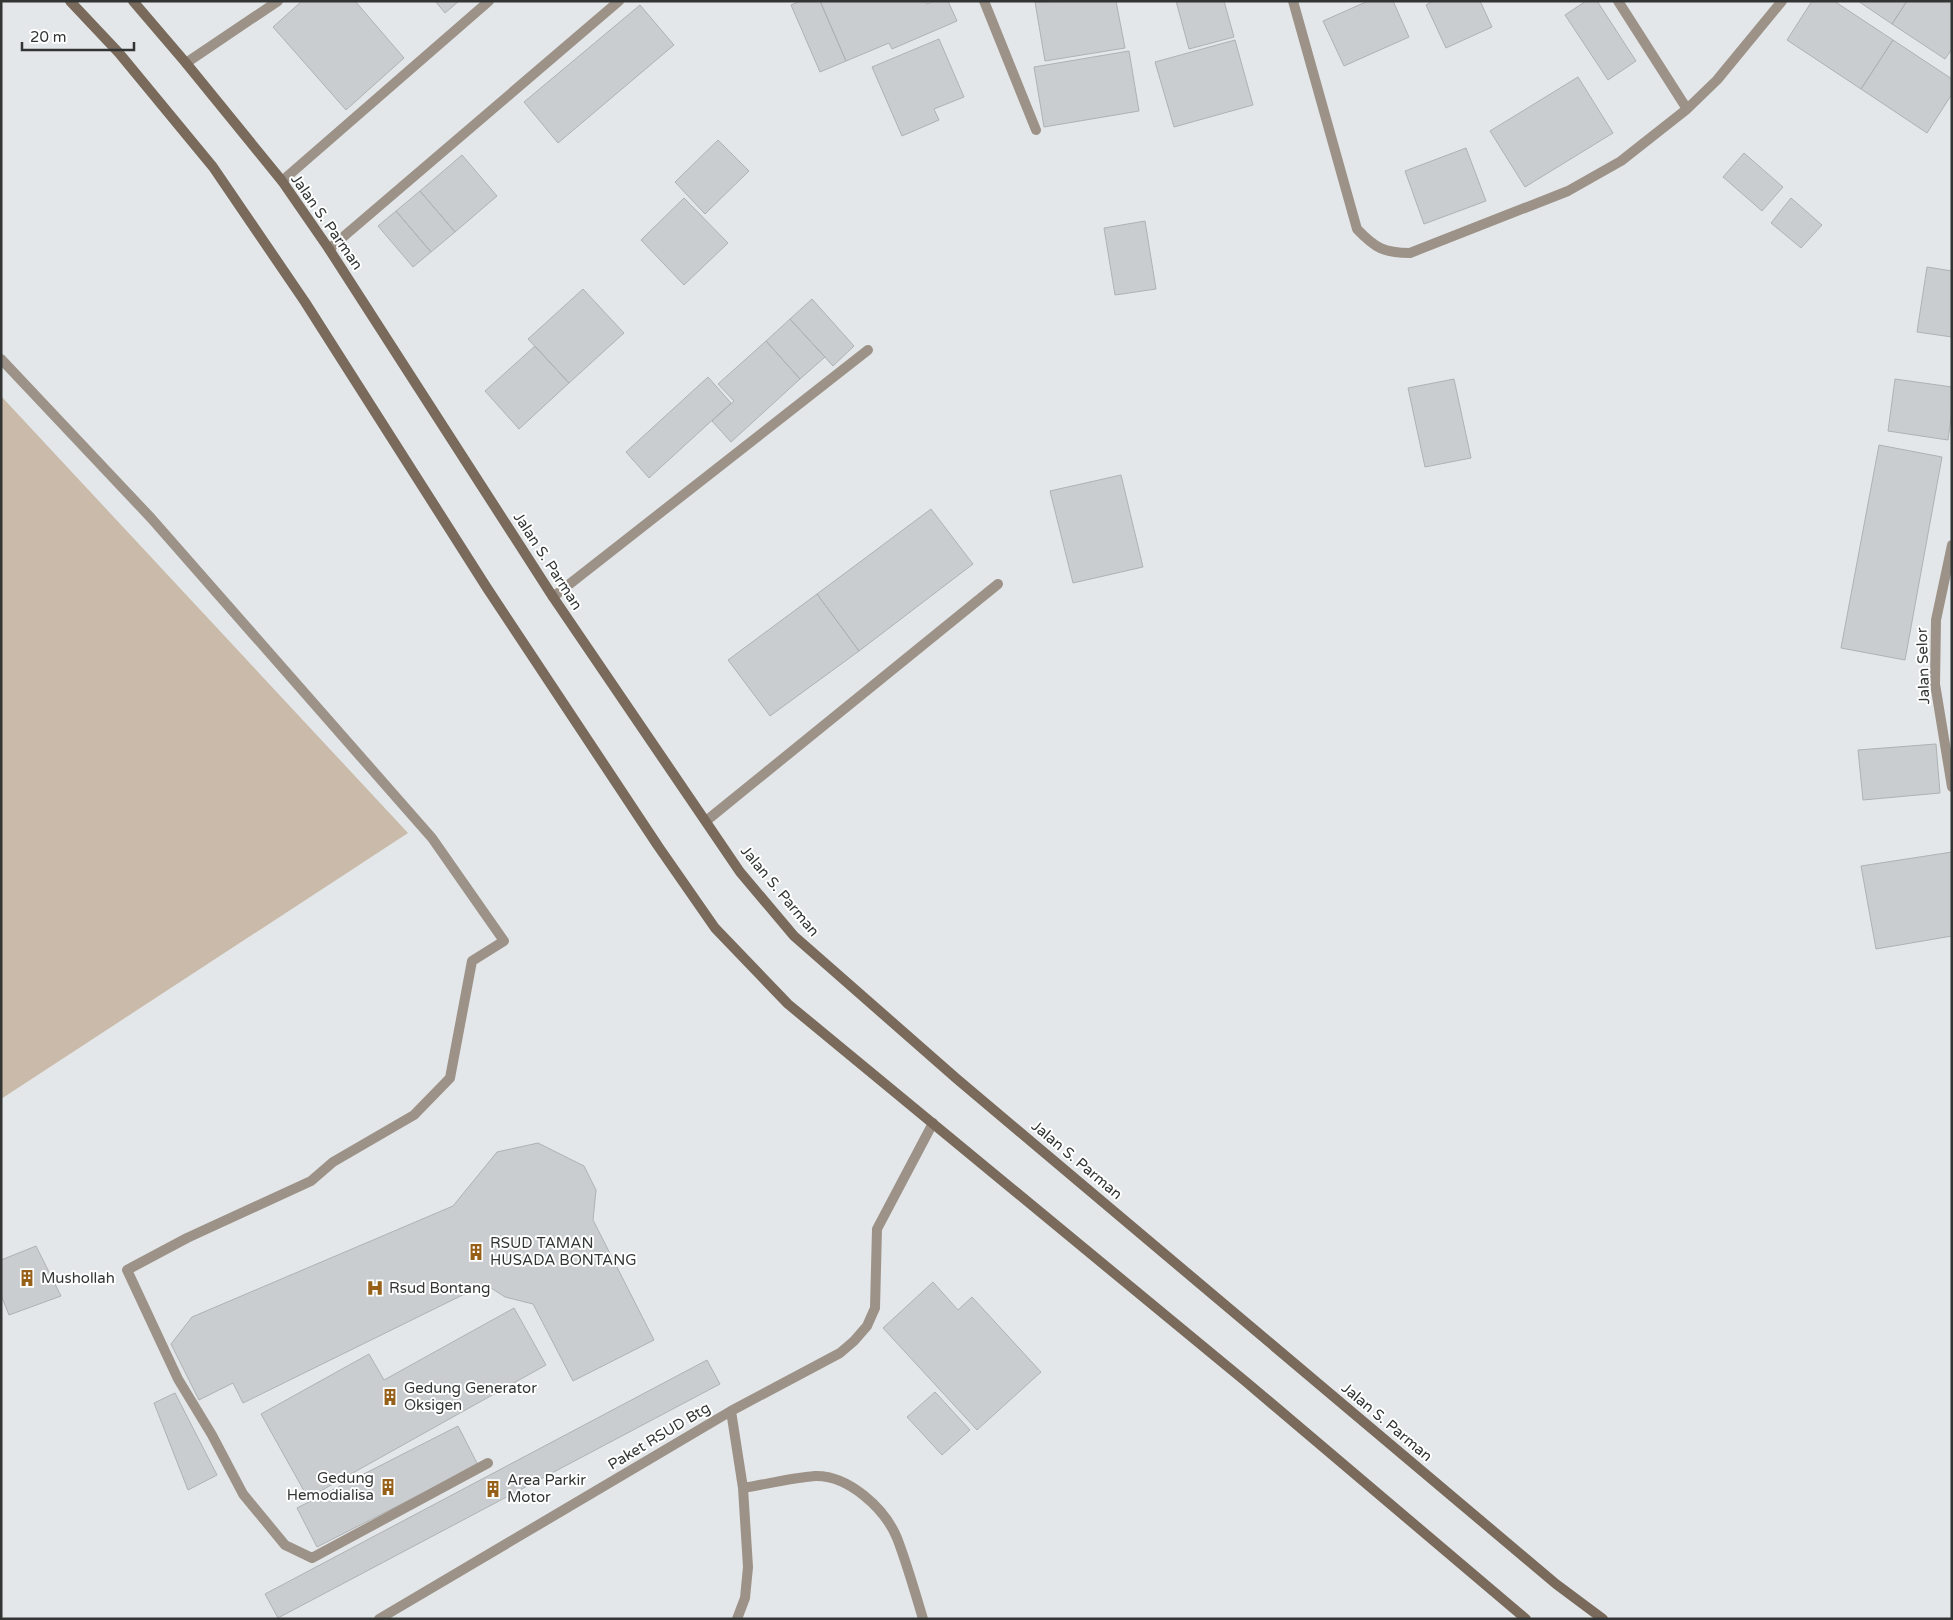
<svg xmlns="http://www.w3.org/2000/svg" width="1953" height="1620" font-family="'Varela Round',sans-serif">
  <rect width="100%" height="100%" fill="#e3e7e9"/>
  <path fill="#cabaa9" d="M 1,396 L 408,833 L 1,1099 Z"/>
  <path fill="#c9cdcf" stroke="#aeb2b3" d="M 302,1 L 355,1 L 404,58 L 346,110 L 273,27 Z
    M 435,1 L 459,1 L 445,13 Z
    M 800,1 L 820,1 L 846,61 L 820,72 L 791,5 Z
    M 820,1 L 926,1 L 927,4 L 934,1 L 948,1 L 957,21 L 892,49 L 889,43 L 846,61 Z
    M 1116,1 L 1125,48 L 1045,61 L 1035,2 Z
    M 1176,1 L 1224,1 L 1234,37 L 1189,49 Z
    M 1368,1 L 1393,1 L 1409,37 L 1344,66 L 1323,21 Z
    M 1433,1 L 1480,1 L 1492,27 L 1446,48 L 1426,5 Z
    M 1586,1 L 1597,1 L 1636,61 L 1608,80 L 1565,15 Z
    M 1812,1 L 1834,1 L 1893,40 L 1861,89 L 1787,40 Z
    M 1858,1 L 1907,1 L 1892,24 Z
    M 1907,1 L 1952,1 L 1952,49 L 1945,59 L 1892,24 Z
    M 640,5 L 674,45 L 558,143 L 524,102 Z
    M 939,39 L 964,97 L 934,109 L 939,120 L 902,136 L 872,67 Z
    M 1235,40 L 1253,105 L 1174,127 L 1155,62 Z
    M 1893,40 L 1952,79 L 1952,94 L 1927,133 L 1861,89 Z
    M 1129,51 L 1139,111 L 1044,127 L 1034,67 Z
    M 1578,77 L 1613,133 L 1525,187 L 1490,131 Z
    M 718,140 L 749,171 L 705,214 L 675,182 Z
    M 1466,148 L 1486,201 L 1424,224 L 1405,171 Z
    M 1744,153 L 1783,187 L 1762,211 L 1723,177 Z
    M 462,155 L 497,196 L 455,232 L 420,191 Z
    M 420,191 L 455,232 L 431,252 L 396,211 Z
    M 684,198 L 728,243 L 684,285 L 641,240 Z
    M 1791,198 L 1822,225 L 1801,248 L 1771,223 Z
    M 396,211 L 431,252 L 413,267 L 378,226 Z
    M 1145,221 L 1156,289 L 1115,295 L 1104,228 Z
    M 1927,267 L 1952,271 L 1952,337 L 1917,332 Z
    M 583,289 L 624,333 L 569,383 L 528,339 Z
    M 812,299 L 854,346 L 833,366 L 790,319 Z
    M 790,319 L 825,357 L 800,379 L 766,341 Z
    M 766,341 L 800,379 L 731,442 L 712,421 L 734,401 L 718,384 Z
    M 535,346 L 569,383 L 519,429 L 485,391 Z
    M 708,377 L 731,403 L 649,478 L 626,452 Z
    M 1454,379 L 1471,458 L 1425,467 L 1408,388 Z
    M 1895,379 L 1952,387 L 1952,411 L 1948,440 L 1888,431 Z
    M 1879,445 L 1942,457 L 1905,660 L 1841,648 Z
    M 1121,475 L 1143,567 L 1073,583 L 1050,491 Z
    M 931,509 L 973,564 L 859,651 L 817,594 Z
    M 817,594 L 859,651 L 770,716 L 728,660 Z
    M 1936,744 L 1940,793 L 1863,800 L 1858,750 Z
    M 1952,852 L 1952,936 L 1876,949 L 1861,866 Z
    M 538,1143 L 584,1166 L 596,1190 L 593,1220 L 654,1340 L 573,1381 L 533,1304 L 505,1297 L 485,1284 L 243,1403 L 233,1383 L 199,1400 L 171,1344 L 192,1317 L 453,1206 L 497,1152 Z
    M 36,1246 L 61,1296 L 9,1315 L 1,1295 L 1,1260 Z
    M 933,1282 L 958,1310 L 972,1297 L 1041,1372 L 977,1430 L 883,1328 Z
    M 514,1308 L 546,1365 L 308,1498 L 261,1414 L 369,1354 L 384,1380 Z
    M 707,1360 L 720,1384 L 278,1618 L 265,1594 Z
    M 935,1392 L 970,1430 L 942,1455 L 907,1417 Z
    M 175,1393 L 217,1475 L 188,1490 L 154,1403 Z
    M 458,1426 L 478,1465 L 317,1547 L 297,1508 Z"/>
  <g fill="none" stroke-linecap="round" stroke-linejoin="round">
    <path stroke="#9d9288" stroke-width="10" d="M 329,249 L 619,1
      M 1,359 L 151,518 L 432,838 L 504,941 L 472,961 L 450,1078 L 414,1115 L 333,1162 L 311,1181 L 187,1238 L 127,1270 L 178,1379 L 212,1435 L 243,1494 L 285,1545 L 312,1558 L 488,1463"/>
    <path stroke="#9d9288" stroke-width="10" d="M 984,1 L 1036,130
      M 1293,1 L 1357,229 C 1375,248 1384,253 1410,253 L 1568,191 L 1621,161 L 1687,109 L 1717,80 L 1782,1
      M 1618,1 L 1687,109
      M 186,63 L 278,1
      M 282,181 L 489,1
      M 1952,545 L 1936,620 L 1935,684 L 1952,787
      M 553,597 L 868,350
      M 706,821 L 998,584
      M 731,1411 L 743,1488 L 748,1567 L 745,1598 L 737,1619
      M 743,1488 C 767,1484 791,1478 815,1476 C 849,1475 885,1509 897,1538 C 907,1564 915,1592 923,1619
      M 379,1619 L 731,1411 L 840,1353 L 854,1341 L 867,1326 L 875,1308 L 877,1229 L 933,1123"/>
    <path stroke="#796a5b" stroke-width="10" d="M 70,1 L 119,53 L 213,167 L 305,302 L 487,588 L 658,846 L 715,928 L 788,1004 L 1245,1381 L 1526,1619
      M 133,1 L 186,63 L 282,181 L 329,249 L 553,597 L 740,872 L 794,936 L 957,1079 L 1556,1584 L 1603,1619"/>
  </g>
  <defs>
    <g id="building-bare" transform="scale(1.35)"><path d="M-4-6H4V6H1V3H-1V6H-4ZM-2.5-4.3h1.7v1.8h-1.7ZM.8-4.3h1.7v1.8H.8ZM-2.5-1h1.7V.8h-1.7ZM.8-1h1.7V.8H.8Z" fill="#966018" stroke="#fff" stroke-width="2.5" paint-order="stroke"/></g>
    <g id="hospital-bare" transform="scale(1.35)"><path d="M-5-5h3v3.5h4V-5h3V5h-3V1.5h-4V5h-3Z" fill="#966018" stroke="#fff" stroke-width="2.5" paint-order="stroke"/></g>
  </defs>
  <g fill-rule="evenodd">
    <use href="#building-bare" x="476" y="1252"/>
    <use href="#building-bare" x="27" y="1278"/>
    <use href="#hospital-bare" x="375" y="1288"/>
    <use href="#building-bare" x="390" y="1397"/>
    <use href="#building-bare" x="388" y="1487"/>
    <use href="#building-bare" x="493" y="1489"/>
  </g>
  <g text-anchor="middle" stroke-width="4" stroke-linejoin="round" paint-order="stroke">
    <g font-size="15" fill="#333535" stroke="#fff">
      <text transform="translate(327 222) rotate(55)" y="5">Jalan S. Parman</text>
      <text transform="translate(548 561) rotate(57)" y="5">Jalan S. Parman</text>
      <text transform="translate(1923 666) rotate(-92)" y="5">Jalan Selor</text>
      <text transform="translate(780 891) rotate(50)" y="5">Jalan S. Parman</text>
      <text transform="translate(1077 1160) rotate(40)" y="5">Jalan S. Parman</text>
      <text transform="translate(1387 1422) rotate(40)" y="5">Jalan S. Parman</text>
      <text transform="translate(659 1436) rotate(-31)" y="5">Paket RSUD Btg</text>
    </g>
    <g font-size="15" fill="#333535" stroke="#fff" text-anchor="start">
      <text x="490" y="1248">RSUD TAMAN<tspan x="490" dy="17">HUSADA BONTANG</tspan></text>
      <text x="41" y="1283">Mushollah</text>
      <text x="389" y="1293">Rsud Bontang</text>
      <text x="404" y="1393">Gedung Generator<tspan x="404" dy="17">Oksigen</tspan></text>
      <text x="374" y="1483" text-anchor="end">Gedung<tspan x="374" dy="17">Hemodialisa</tspan></text>
      <text x="507" y="1485">Area Parkir<tspan x="507" dy="17">Motor</tspan></text>
    </g>
  </g>
  <rect width="1953" height="1620" fill="none" stroke="#333535" stroke-width="5"/>
  <path d="M22 42v8h112v-8" fill="none" stroke="#333535" stroke-width="2.5"/>
  <text x="30" y="42" font-size="15" fill="#333535" stroke="#ffffff" stroke-width="4" paint-order="stroke">20 m</text>
</svg>
